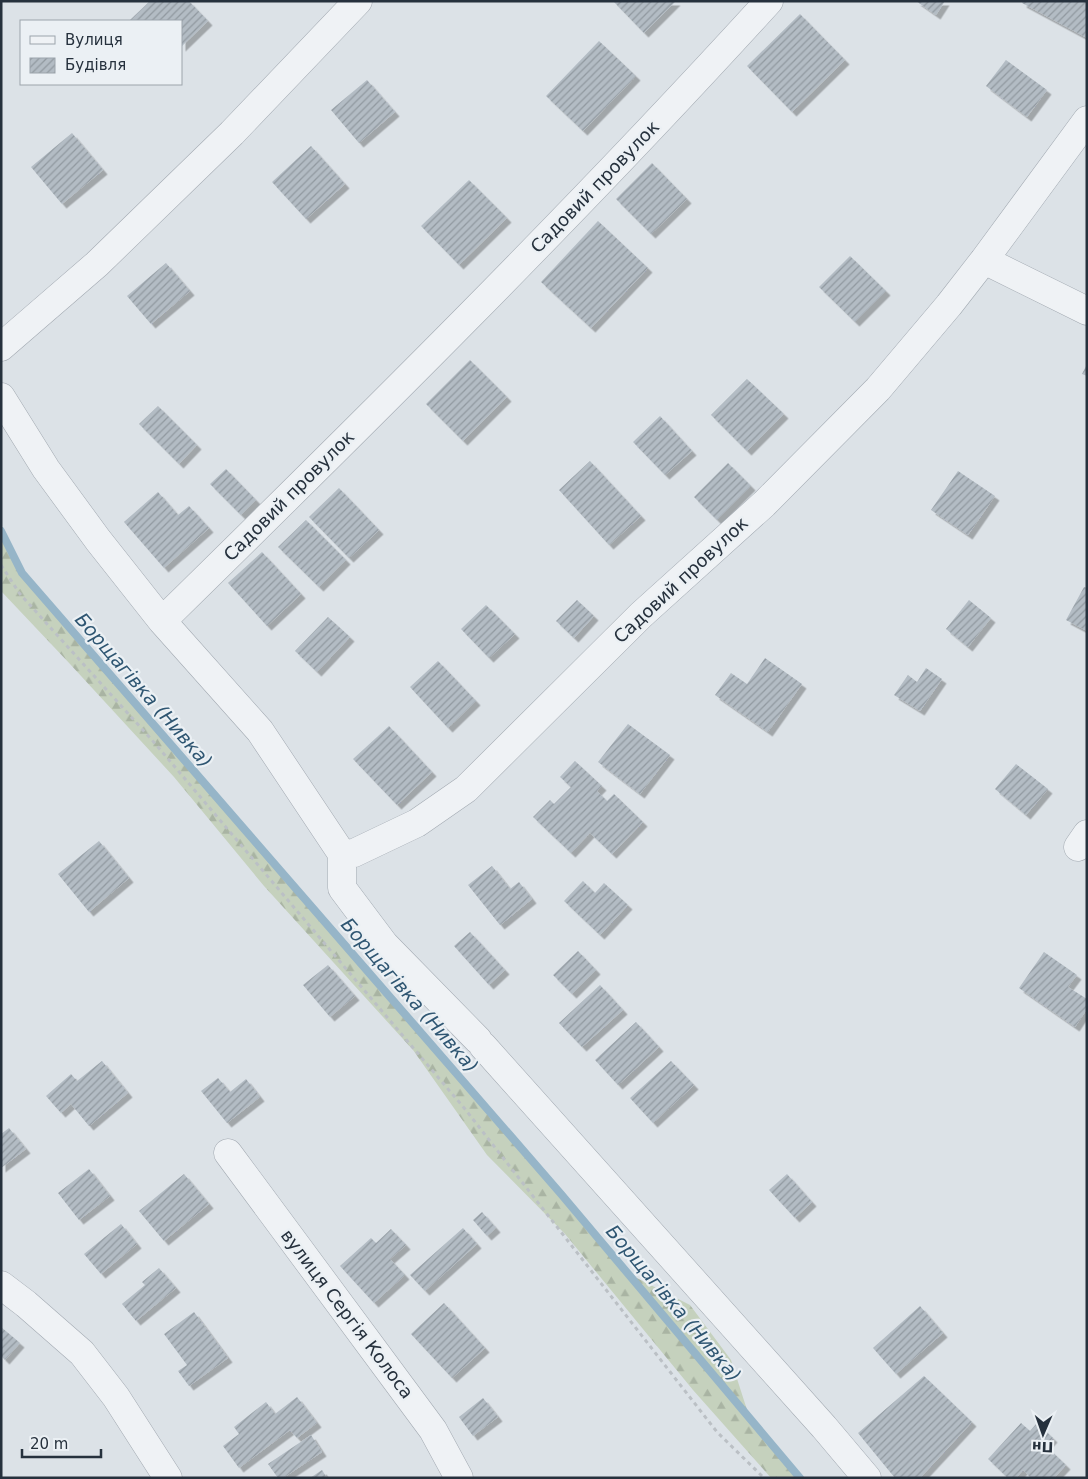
<svg xmlns="http://www.w3.org/2000/svg" width="1088" height="1479" font-family="'DejaVu Sans',sans-serif">
  <defs>
    <pattern id="forest-firs" width="22" height="20" patternUnits="userSpaceOnUse" patternTransform="scale(1.25)"><rect width="22" height="20" fill="#c5d1bd"/><path d="M5 1l3.5 6h-7zM16 11l3.5 6h-7z" fill="#a9b4a3"/></pattern>
    <pattern id="building-hatch" width="6" height="6" patternUnits="userSpaceOnUse" patternTransform="scale(1.25)"><rect width="6" height="6" fill="#b3bcc4"/><path d="M-1 1l2-2M0 6l6-6M5 7l2-2" fill="none" stroke="#9199a0"/></pattern>
    <filter id="shadow"><feDropShadow dx="4.5" dy="4.5" stdDeviation="0" flood-color="#0004"/></filter>
  </defs>
  <rect width="100%" height="100%" fill="#dce2e7"/>
  <path fill="url(#forest-firs)" d="M 1,531 L 22,573 L 561,1194 L 629,1274 L 690,1305 L 731,1360 L 749,1416 L 800,1478 L 771,1478 L 693,1390 L 565,1234 L 487,1155 L 413,1050 L 264,886 L 174,777 L 70,664 L 1,591 Z"/>
  <g fill="none" stroke-linecap="round" stroke-linejoin="round">
    <path stroke="#96b5c8" stroke-width="8" d="M 1,531 L 22,573 L 561,1194 L 800,1478"/>
  </g>
  <path fill="url(#building-hatch)" filter="url(#shadow)" d="M 150,1 L 189,1 L 208,21 L 181,47 L 181,21 L 132,21 L 130,20 Z
    M 613,1 L 676,1 L 644,33 Z
    M 916,1 L 945,1 L 936,15 Z
    M 1023,1 L 1087,1 L 1087,38 L 1022,3 Z
    M 800,14 L 845,60 L 792,112 L 747,66 Z
    M 599,41 L 636,76 L 583,131 L 546,96 Z
    M 1006,60 L 1047,90 L 1027,117 L 986,86 Z
    M 367,80 L 395,112 L 359,143 L 331,110 Z
    M 72,133 L 103,170 L 62,204 L 31,167 Z
    M 311,146 L 345,184 L 306,219 L 272,182 Z
    M 652,163 L 687,199 L 651,234 L 616,199 Z
    M 469,180 L 507,218 L 459,265 L 421,226 Z
    M 598,221 L 648,268 L 591,328 L 541,282 Z
    M 850,256 L 886,291 L 855,322 L 819,287 Z
    M 166,263 L 190,291 L 151,324 L 127,296 Z
    M 470,360 L 507,397 L 463,441 L 426,404 Z
    M 1087,364 L 1087,376 L 1082,374 Z
    M 747,379 L 784,414 L 747,451 L 711,415 Z
    M 158,406 L 197,445 L 179,464 L 139,424 Z
    M 660,416 L 692,451 L 665,475 L 633,442 Z
    M 590,461 L 641,516 L 609,545 L 559,490 Z
    M 728,463 L 751,486 L 717,520 L 694,497 Z
    M 226,469 L 256,500 L 241,515 L 210,484 Z
    M 958,471 L 995,496 L 968,535 L 931,510 Z
    M 339,488 L 379,530 L 349,558 L 309,517 Z
    M 158,492 L 178,515 L 189,506 L 209,528 L 164,568 L 124,522 Z
    M 306,520 L 346,560 L 319,587 L 278,547 Z
    M 262,552 L 301,594 L 267,626 L 228,583 Z
    M 1084,587 L 1087,588 L 1087,631 L 1066,620 Z
    M 577,600 L 594,616 L 574,638 L 556,621 Z
    M 969,600 L 991,618 L 968,647 L 946,629 Z
    M 486,605 L 515,634 L 489,658 L 461,629 Z
    M 328,617 L 350,637 L 317,672 L 295,651 Z
    M 765,658 L 802,684 L 768,732 L 715,695 L 731,673 L 747,684 Z
    M 438,661 L 476,701 L 448,728 L 410,687 Z
    M 926,668 L 942,679 L 920,711 L 894,695 L 908,675 L 917,682 Z
    M 628,724 L 670,755 L 640,794 L 598,762 Z
    M 389,726 L 432,772 L 397,805 L 353,759 Z
    M 575,761 L 602,786 L 597,791 L 607,801 L 614,794 L 643,822 L 612,854 L 590,833 L 571,853 L 533,817 L 550,800 L 554,804 L 571,787 L 560,777 Z
    M 1016,764 L 1048,789 L 1026,815 L 995,789 Z
    M 99,841 L 129,878 L 89,912 L 58,874 Z
    M 492,866 L 510,889 L 519,882 L 532,899 L 500,925 L 468,885 Z
    M 583,881 L 595,893 L 604,883 L 628,905 L 600,935 L 564,901 Z
    M 470,932 L 505,970 L 489,985 L 454,946 Z
    M 578,951 L 596,970 L 572,994 L 553,975 Z
    M 1044,952 L 1077,975 L 1068,987 L 1087,999 L 1087,1009 L 1075,1027 L 1019,988 Z
    M 328,965 L 355,996 L 330,1017 L 303,985 Z
    M 600,985 L 623,1010 L 582,1047 L 559,1023 Z
    M 636,1022 L 659,1047 L 618,1085 L 595,1060 Z
    M 102,1061 L 128,1093 L 89,1126 L 71,1104 L 61,1113 L 46,1096 L 71,1074 L 77,1081 Z
    M 671,1061 L 694,1085 L 653,1123 L 630,1098 Z
    M 218,1078 L 230,1092 L 246,1079 L 260,1097 L 227,1123 L 201,1091 Z
    M 9,1128 L 26,1149 L 1,1168 L 1,1134 Z
    M 89,1169 L 110,1196 L 79,1220 L 58,1193 Z
    M 184,1174 L 209,1204 L 164,1241 L 139,1211 Z
    M 787,1174 L 812,1202 L 795,1218 L 769,1190 Z
    M 482,1212 L 496,1228 L 487,1236 L 473,1220 Z
    M 121,1224 L 137,1244 L 101,1274 L 84,1254 Z
    M 463,1228 L 477,1244 L 425,1291 L 410,1275 Z
    M 391,1229 L 406,1245 L 390,1259 L 405,1275 L 374,1303 L 340,1266 L 371,1238 L 376,1243 Z
    M 159,1268 L 176,1288 L 136,1321 L 122,1304 L 145,1285 L 142,1282 Z
    M 444,1303 L 485,1348 L 452,1378 L 411,1334 Z
    M 920,1306 L 943,1333 L 896,1374 L 873,1348 Z
    M 194,1312 L 228,1358 L 189,1386 L 178,1371 L 187,1365 L 164,1334 Z
    M 1,1327 L 20,1343 L 5,1360 L 1,1356 Z
    M 924,1376 L 972,1422 L 920,1478 L 895,1478 L 858,1433 Z
    M 297,1397 L 317,1423 L 297,1438 L 290,1430 L 239,1468 L 223,1446 L 239,1434 L 234,1427 L 266,1402 L 275,1414 Z
    M 483,1398 L 498,1417 L 473,1436 L 459,1417 Z
    M 1021,1423 L 1030,1431 L 1037,1423 L 1053,1438 L 1046,1446 L 1066,1465 L 1054,1478 L 1031,1478 L 1023,1470 L 1016,1478 L 1008,1478 L 988,1459 Z
    M 311,1435 L 322,1452 L 283,1478 L 278,1478 L 268,1464 Z
    M 322,1470 L 327,1478 L 310,1478 Z"/>
  <g fill="none" stroke-linecap="round" stroke-linejoin="round">
    <g stroke="#a2a9b1" stroke-width="29">
      <path id="minor" d="M 984,260 L 1087,311
        M 1,347 L 97,264 L 232,133 L 358,1
        M 1,397 L 46,469 L 98,540 L 162,621 L 260,731 L 342,854 L 342,888 L 384,944 L 478,1040
        M 162,621 C 368,419 574,215 769,1
        M 1078,847 L 1087,834
        M 342,854 L 354,853 L 417,823 L 466,789 L 641,615 L 764,504 L 878,389 L 949,305 L 984,260 L 1087,120
        M 483,1046 L 824,1427 L 867,1478
        M 228,1153 L 433,1430 L 459,1478
        M 1,1285 L 26,1304 L 82,1353 L 116,1397 L 168,1478"/>
    </g>
    <path stroke="#bbc0c5" stroke-width="3" stroke-dasharray="4 4" stroke-linecap="butt" d="M 1,565 L 20,594 L 152,740 L 465,1109 L 717,1432 L 764,1478"/>
    <use href="#minor" stroke="#eff2f5" stroke-width="28"/>
  </g>
  <g text-anchor="middle" stroke-width="4.5" stroke-linejoin="round" paint-order="stroke">
    <g font-size="18" fill="#26313d" stroke="#ebf0f4">
      <text transform="translate(595 187) rotate(-46)" y="6">Садовий провулок</text>
      <text transform="translate(289 496) rotate(-45)" y="6">Садовий провулок</text>
      <text transform="translate(681 580) rotate(-43)" y="6">Садовий провулок</text>
      <text transform="translate(347 1314) rotate(53)" y="6">вулиця Сергія Колоса</text>
    </g>
    <g font-size="19" font-style="italic" fill="#2f5672" stroke="#ebf0f4">
      <text transform="translate(144 690) rotate(49)" y="7">Борщагівка (Нивка)</text>
      <text transform="translate(410 995) rotate(49)" y="7">Борщагівка (Нивка)</text>
      <text transform="translate(674 1303) rotate(50)" y="7">Борщагівка (Нивка)</text>
    </g>
  </g>
  <rect width="1088" height="1479" fill="none" stroke="#26313d" stroke-width="5"/>
  <rect x="20" y="20" width="162" height="65" fill="#ebf0f4" stroke="#9ca4ab"/>
  <rect x="30" y="36" width="25" height="8" fill="#eff2f5" stroke="#9ca4ab"/>
  <text x="65" y="45" font-size="15" fill="#26313d">Вулиця</text>
  <rect x="30" y="58" width="25" height="15" fill="url(#building-hatch)" stroke="#9ca4ab"/>
  <text x="65" y="70" font-size="15" fill="#26313d">Будівля</text>
  <g transform="translate(1043 1434) rotate(182)" stroke="#ebf0f4" stroke-width="4" paint-order="stroke">
  <path d="M0-4L9 19L0 12L-9 19Z" fill="#26313d"/>
  <text y="-8" font-size="14" font-weight="bold" text-anchor="middle" fill="#26313d">Пн</text>
  </g>
  <path d="M22 1449v8h79v-8" fill="none" stroke="#26313d" stroke-width="2.5"/>
  <text x="30" y="1449" font-size="15" fill="#26313d" stroke="#ebf0f4" stroke-width="4" paint-order="stroke">20 m</text>
</svg>
